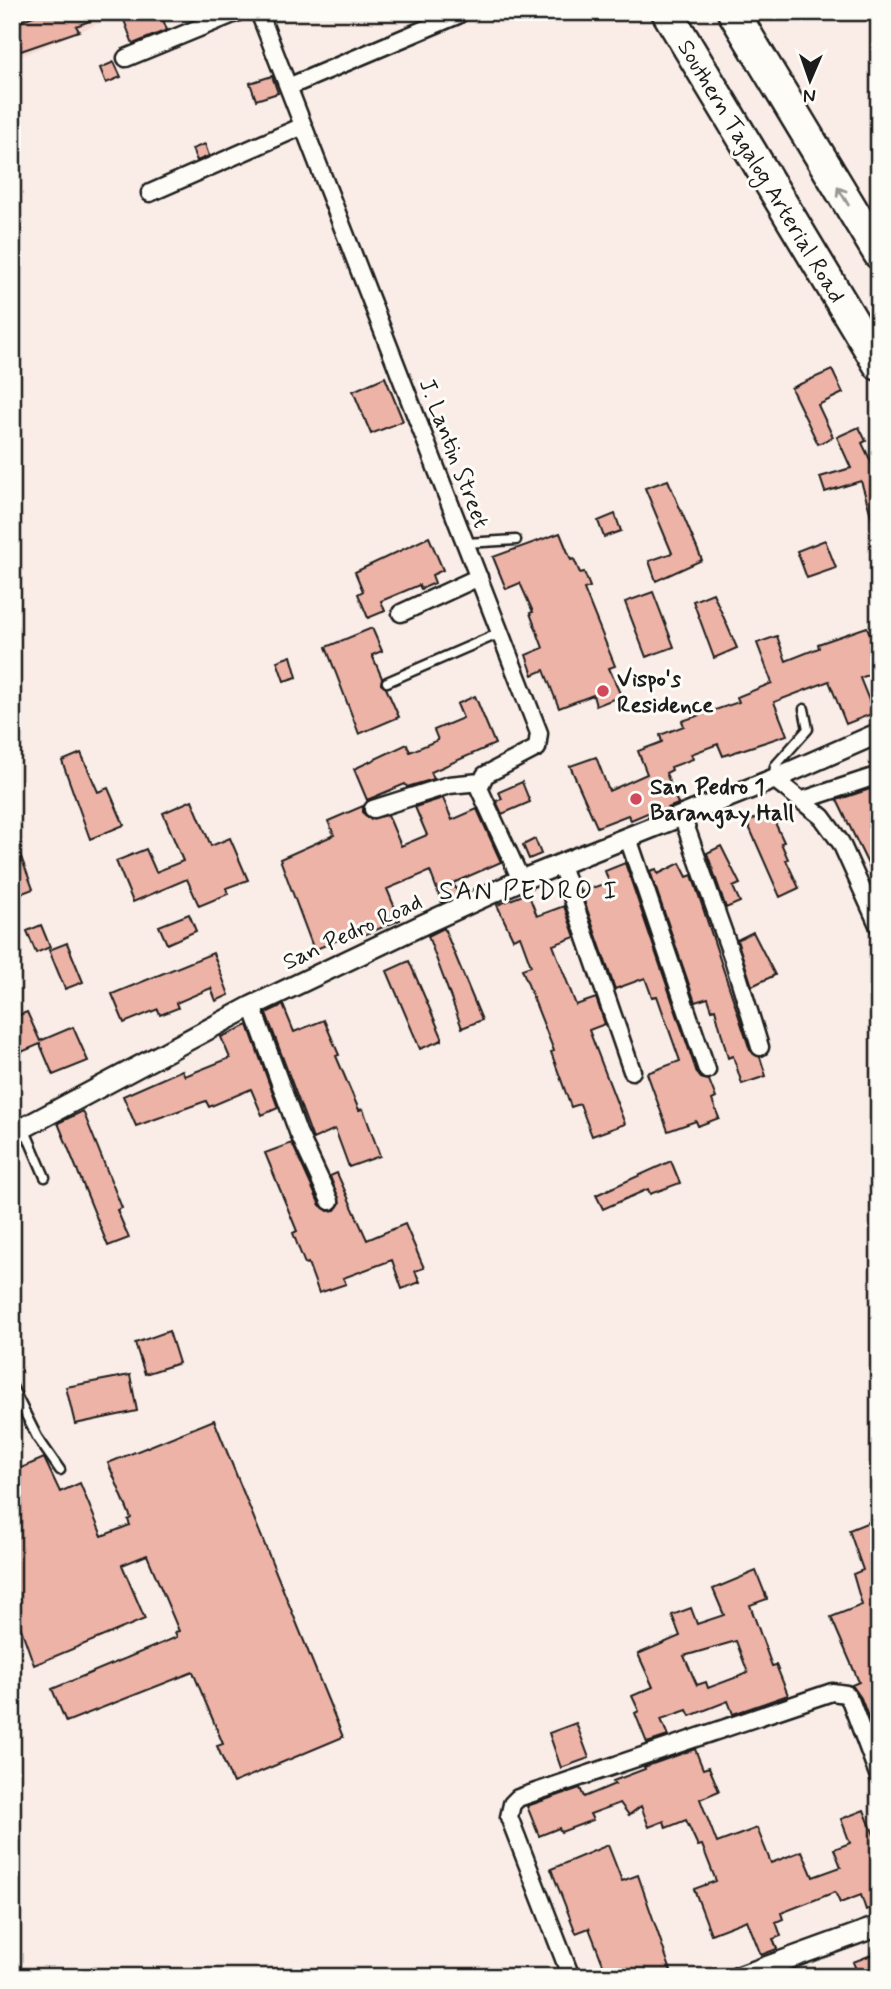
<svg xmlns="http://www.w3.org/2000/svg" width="891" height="1989" font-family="Mynerve,sans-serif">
  <rect width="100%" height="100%" fill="#faede7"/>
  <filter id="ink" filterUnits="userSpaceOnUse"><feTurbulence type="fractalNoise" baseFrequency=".0143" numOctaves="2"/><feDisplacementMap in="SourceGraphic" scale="14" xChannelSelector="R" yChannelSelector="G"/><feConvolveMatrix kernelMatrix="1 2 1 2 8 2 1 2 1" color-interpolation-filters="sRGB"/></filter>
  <g filter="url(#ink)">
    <path fill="#f6dcd4" d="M 12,12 L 126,12 L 12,60 Z"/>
    <path fill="#edb3a7" stroke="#1c1c1c" stroke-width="2" fill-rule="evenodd" d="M 44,12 L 108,12 L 109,14 L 76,26 L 79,31 L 12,54 L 12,24 Z
      M 121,12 L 160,12 L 167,30 L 133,44 Z
      M 114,62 L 121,77 L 106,83 L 100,68 Z
      M 272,76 L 278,93 L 256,100 L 250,83 Z
      M 205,144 L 209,156 L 197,161 L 192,149 Z
      M 832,370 L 843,393 L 818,405 L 833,437 L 818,444 L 791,388 Z
      M 385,377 L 403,421 L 371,434 L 353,391 Z
      M 859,427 L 866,441 L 862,443 L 879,478 L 879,528 L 875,529 L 861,481 L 825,492 L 820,477 L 851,468 L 837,437 Z
      M 668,480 L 702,560 L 656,581 L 649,561 L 672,553 L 645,488 Z
      M 615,514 L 621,531 L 604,537 L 598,521 Z
      M 560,533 L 571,560 L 574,559 L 580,573 L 584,572 L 590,587 L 584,589 L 615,666 L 609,668 L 621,696 L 596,706 L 593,695 L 559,708 L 544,670 L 533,675 L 526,655 L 543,648 L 530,613 L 533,612 L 520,583 L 506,589 L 493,557 Z
      M 429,537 L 443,570 L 432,575 L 435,583 L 421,589 L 419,585 L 381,601 L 385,611 L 368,618 L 358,594 L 363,591 L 355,572 Z
      M 825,540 L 836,568 L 807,578 L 797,551 Z
      M 653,592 L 674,647 L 646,657 L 625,602 Z
      M 713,593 L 737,648 L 714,658 L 693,601 Z
      M 867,627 L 879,657 L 879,671 L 860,678 L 874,713 L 846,724 L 829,681 L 774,702 L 787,735 L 723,756 L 718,744 L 691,754 L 693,759 L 671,767 L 672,770 L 666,773 L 678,804 L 660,811 L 659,808 L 631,820 L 628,815 L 597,827 L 570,766 L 596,757 L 609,791 L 647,774 L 638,751 L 662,742 L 660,735 L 684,726 L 682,721 L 739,702 L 737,697 L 772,683 L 757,643 L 777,636 L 786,661 L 819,648 L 818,644 Z
      M 372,628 L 382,651 L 372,655 L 382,678 L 381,684 L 386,688 L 399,717 L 359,734 L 326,647 Z
      M 291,656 L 297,677 L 284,681 L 277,661 Z
      M 475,696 L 495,744 L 431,772 L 434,779 L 407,787 L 405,784 L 367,800 L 354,769 L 407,744 L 410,752 L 438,740 L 434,730 L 463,718 L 457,704 Z
      M 81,753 L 98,792 L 108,788 L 124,825 L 90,839 L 62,761 Z
      M 522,782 L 530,802 L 502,814 L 496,801 L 502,799 L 499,792 Z
      M 879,786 L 879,887 L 837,800 Z
      M 443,798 L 452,820 L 477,809 L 501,862 L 453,883 L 459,895 L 442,903 L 430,871 L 387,889 L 400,920 L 364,935 L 362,930 L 314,950 L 280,859 L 334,835 L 328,821 L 363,806 L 363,813 L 370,819 L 388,815 L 401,846 L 427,835 L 415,807 Z
      M 192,800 L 211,846 L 230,838 L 248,880 L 226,888 L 228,894 L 199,906 L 187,879 L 133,902 L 116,861 L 146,849 L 156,872 L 183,861 L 163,813 Z
      M 770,812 L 784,842 L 781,843 L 788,859 L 786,860 L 799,888 L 780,897 L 747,822 Z
      M 12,833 L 33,889 L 12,897 Z
      M 535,839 L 541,854 L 529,859 L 523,845 Z
      M 721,846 L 740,884 L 733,887 L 740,902 L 726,908 L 707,853 Z
      M 625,863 L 697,1073 L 701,1078 L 709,1080 L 716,1098 L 712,1100 L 719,1118 L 698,1126 L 696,1121 L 668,1131 L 647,1073 L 680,1061 L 657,996 L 652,997 L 645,978 L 615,989 L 581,892 L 609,882 L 605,871 Z
      M 680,863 L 687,877 L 692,875 L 750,1050 L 760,1057 L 766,1076 L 742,1084 L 733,1056 L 728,1058 L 715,1009 L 712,1010 L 708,998 L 695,1002 L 650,871 L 656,869 L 658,874 Z
      M 528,893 L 537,916 L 564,906 L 575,937 L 553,945 L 576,1005 L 596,998 L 605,1024 L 589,1030 L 625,1124 L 592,1136 L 580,1104 L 571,1107 L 551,1052 L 554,1051 L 522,969 L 531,966 L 520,936 L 513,939 L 497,905 Z
      M 189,914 L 196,931 L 167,944 L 159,926 Z
      M 41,925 L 50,947 L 36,953 L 27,931 Z
      M 444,928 L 482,1020 L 462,1028 L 428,936 Z
      M 753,932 L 775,975 L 752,986 L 737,940 Z
      M 67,943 L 83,982 L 65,989 L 49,950 Z
      M 213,953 L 229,995 L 216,1001 L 211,988 L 176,1003 L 178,1008 L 160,1015 L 158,1009 L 124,1023 L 112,994 Z
      M 409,961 L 442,1037 L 442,1040 L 420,1049 L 387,971 Z
      M 283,1005 L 294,1032 L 324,1020 L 339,1055 L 336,1056 L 359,1110 L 363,1109 L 380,1156 L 349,1167 L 335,1129 L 313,1139 L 266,1013 Z
      M 27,1012 L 40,1041 L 73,1027 L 88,1061 L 53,1075 L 40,1044 L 12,1056 L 12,1018 Z
      M 248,1025 L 278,1108 L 262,1115 L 251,1089 L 209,1107 L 206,1101 L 136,1126 L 123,1096 L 182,1070 L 185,1076 L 230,1058 L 221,1037 Z
      M 83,1111 L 122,1208 L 117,1210 L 129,1238 L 108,1246 L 58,1123 Z
      M 292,1143 L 320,1205 L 328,1211 L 335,1210 L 340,1203 L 330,1176 L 337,1173 L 367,1240 L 405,1224 L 424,1268 L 415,1271 L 420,1282 L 402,1289 L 392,1260 L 343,1278 L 346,1284 L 319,1293 L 308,1263 L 305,1264 L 299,1249 L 293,1233 L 297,1231 L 265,1153 Z
      M 671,1161 L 680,1183 L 650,1194 L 648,1189 L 603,1209 L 596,1195 Z
      M 169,1331 L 179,1363 L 145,1374 L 135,1343 Z
      M 130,1375 L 137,1411 L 75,1424 L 66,1387 Z
      M 214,1420 L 343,1737 L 233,1783 L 217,1746 L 223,1744 L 193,1672 L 66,1722 L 52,1689 L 177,1637 L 175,1632 L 179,1631 L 147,1555 L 122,1565 L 145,1619 L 34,1665 L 12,1603 L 12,1472 L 44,1458 L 60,1492 L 80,1483 L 102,1536 L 130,1525 L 128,1520 L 131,1518 L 108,1463 Z
      M 879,1518 L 879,1746 L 861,1698 L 852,1685 L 859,1682 L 831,1617 L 862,1605 L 853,1574 L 863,1570 L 849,1530 Z
      M 756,1571 L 767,1599 L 750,1605 L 772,1666 L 776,1665 L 788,1695 L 733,1714 L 728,1701 L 690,1716 L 687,1710 L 661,1719 L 668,1736 L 647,1743 L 635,1713 L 639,1711 L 632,1696 L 653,1687 L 638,1654 L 680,1636 L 672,1615 L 691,1608 L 697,1624 L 724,1615 L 713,1589 ZM 736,1641 L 748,1673 L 708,1688 L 706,1682 L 697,1685 L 684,1656 Z
      M 576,1723 L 589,1758 L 561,1768 L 549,1733 Z
      M 695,1749 L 703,1769 L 709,1767 L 719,1791 L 700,1799 L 717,1843 L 757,1828 L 771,1863 L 802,1851 L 813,1877 L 841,1867 L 834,1849 L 850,1843 L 841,1819 L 864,1810 L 879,1847 L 879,1905 L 866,1910 L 861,1895 L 840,1903 L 835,1892 L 781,1913 L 783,1919 L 776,1922 L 781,1936 L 773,1939 L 777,1949 L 761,1955 L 747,1920 L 711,1934 L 694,1889 L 716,1881 L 702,1845 L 698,1846 L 686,1820 L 666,1828 L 664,1821 L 649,1827 L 641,1806 L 629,1815 L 620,1803 L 590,1814 L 593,1820 L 561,1832 L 559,1828 L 539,1836 L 527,1806 L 580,1788 L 584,1797 L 615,1784 L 613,1781 L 645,1769 L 644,1767 Z
      M 608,1845 L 622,1881 L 638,1875 L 673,1977 L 608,1977 L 589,1928 L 576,1933 L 551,1869 Z
      M 879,1952 L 879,1977 L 859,1977 L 853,1962 Z"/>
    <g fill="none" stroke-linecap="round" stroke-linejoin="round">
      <g stroke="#1c1c1c" stroke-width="13">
        <path id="service" d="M 466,543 L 516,540
          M 387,682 L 500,633
          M 774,776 L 775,766 L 808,729 L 804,709
          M 24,1128 L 45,1177
          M 12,1387 L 37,1437 L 60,1470"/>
      </g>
      <g stroke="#1c1c1c" stroke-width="21">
        <path id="minor" d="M 259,12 L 539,733 L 537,748 L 485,775 L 479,788 L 521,880
          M 126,58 L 238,12
          M 288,87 L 458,15
          M 150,193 L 303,126
          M 401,613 L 479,577
          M 774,779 L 822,817 L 841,843 L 879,927
          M 803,800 L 879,775
          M 373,809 L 449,785 L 480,782
          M 682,816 L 733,959 L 760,1047
          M 628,838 L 707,1070
          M 561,865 L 632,1071
          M 252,1006 L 298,1132 L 330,1201
          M 571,1977 L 509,1817 L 512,1804 L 518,1798 L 832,1692 L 846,1694 L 851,1702 L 879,1777"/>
      </g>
      <g stroke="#1c1c1c" stroke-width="24">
        <path id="tertiary" d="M 12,1134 L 252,1006 L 424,924 L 521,880 L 774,779 L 879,733
          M 738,1977 L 879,1926"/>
      </g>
      <g stroke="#1c1c1c" stroke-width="35">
        <path id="motorway" d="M 667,12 L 879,365
          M 733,12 L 879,254"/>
      </g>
      <use href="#service" stroke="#fdfcf7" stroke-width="8"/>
      <use href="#minor" stroke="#fdfcf7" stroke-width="16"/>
      <use href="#tertiary" stroke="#fdfcf7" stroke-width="19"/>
      <use href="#motorway" stroke="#fdfcf7" stroke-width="30"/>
    </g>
    <defs><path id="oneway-shaft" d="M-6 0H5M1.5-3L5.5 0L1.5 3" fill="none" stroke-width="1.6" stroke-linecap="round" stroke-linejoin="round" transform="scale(1.75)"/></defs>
    <use stroke="#989794" href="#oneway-shaft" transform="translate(843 196) rotate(-121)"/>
  </g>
  <g fill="#d1495b" stroke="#fdfcf7" stroke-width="2.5">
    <circle cx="603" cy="691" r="7"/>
    <circle cx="636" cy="799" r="7"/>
  </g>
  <g text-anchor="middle" stroke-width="6" stroke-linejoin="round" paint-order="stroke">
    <g font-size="23" fill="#1c1c1c" stroke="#fdfcf7">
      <text transform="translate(762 171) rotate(59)" y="8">Southern Tagalog Arterial Road</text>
      <text transform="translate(455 453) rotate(69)" y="8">J. Lantin Street</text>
      <text transform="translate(352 931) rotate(-25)" y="8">San Pedro Road</text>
    </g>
    <g font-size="23" font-weight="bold" fill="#1c1c1c" stroke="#fdfcf7" text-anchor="start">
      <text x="617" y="686">Vispo's<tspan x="617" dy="26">Residence</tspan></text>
      <text x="650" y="794">San Pedro 1<tspan x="650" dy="26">Barangay Hall</tspan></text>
    </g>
    <g font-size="26" letter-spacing="2" fill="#1c1c1c" stroke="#fdfcf7">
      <text x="529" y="899">SAN PEDRO I</text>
    </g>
  </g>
  <rect width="891" height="1989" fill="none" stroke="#fdfcf7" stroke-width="42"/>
  <rect x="21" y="21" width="849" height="1947" fill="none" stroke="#1c1c1c" stroke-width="2.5" filter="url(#ink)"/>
  <g transform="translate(810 80) rotate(182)" stroke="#fdfcf7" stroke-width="5" paint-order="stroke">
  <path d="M0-5L12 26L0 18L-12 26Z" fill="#1c1c1c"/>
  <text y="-10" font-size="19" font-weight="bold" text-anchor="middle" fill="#1c1c1c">N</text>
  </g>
</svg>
